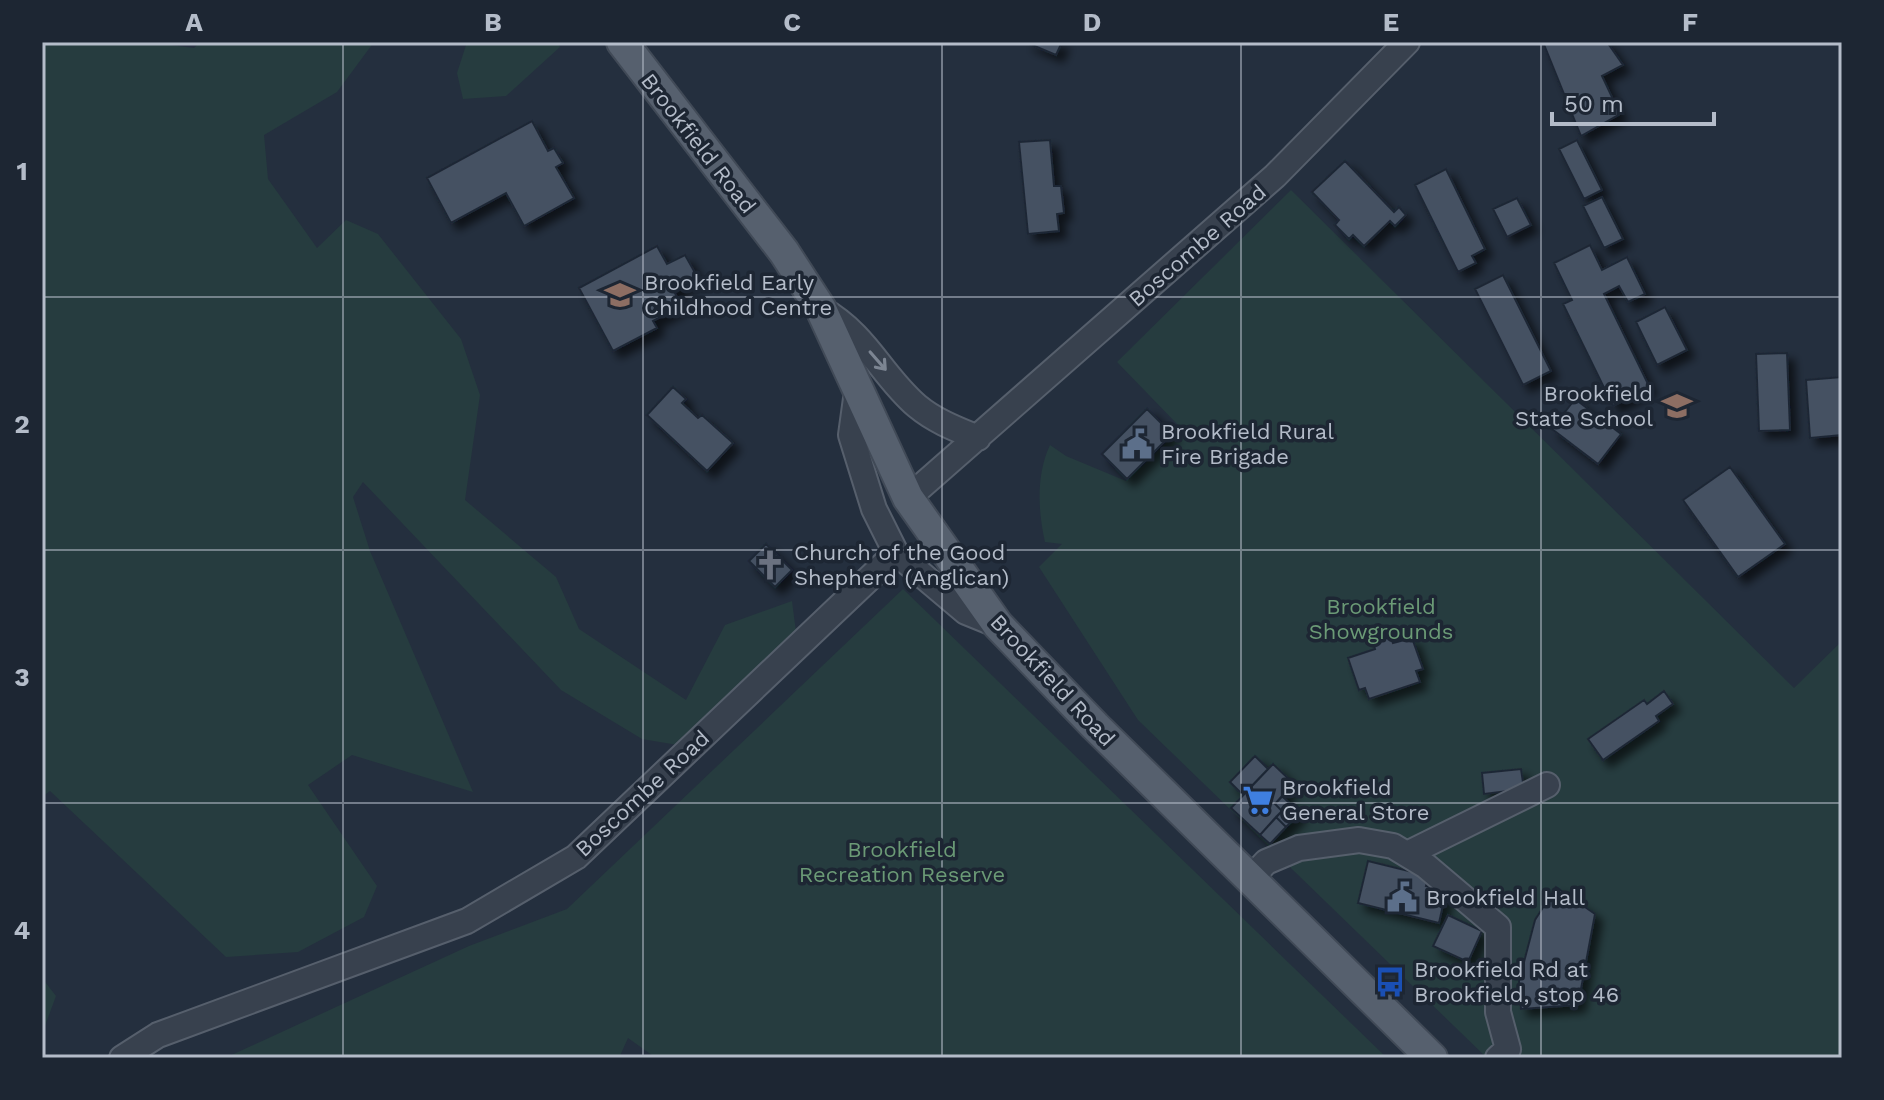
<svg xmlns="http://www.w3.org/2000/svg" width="1884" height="1100" font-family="'Work Sans',sans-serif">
  <defs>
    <filter id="shadow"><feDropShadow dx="7" dy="7" stdDeviation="4" flood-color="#0009"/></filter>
  </defs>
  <rect width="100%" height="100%" fill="#242f3e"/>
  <path fill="#263c3f" d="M 42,42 L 147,42 L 194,48 L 200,42 L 374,42 L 337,92 L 264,135 L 268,179 L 317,248 L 346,220 L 378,234 L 461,339 L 480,395 L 465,500 L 556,577 L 579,629 L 686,700 L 725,625 L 792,601 L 796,632 L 678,745 L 642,739 L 561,690 L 363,482 L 353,497 L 370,551 L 473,792 L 352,755 L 308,785 L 377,886 L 364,917 L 298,952 L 226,957 L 50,791 L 42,797 Z
    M 467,42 L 557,42 L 560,47 L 506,96 L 463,99 L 457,73 Z
    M 1291,190 L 1794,688 L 1842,641 L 1842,1058 L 1487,1058 L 1138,720 L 1039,567 L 1062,544 L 1045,542 C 1038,511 1036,475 1050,445 L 1066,456 L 1126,481 L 1180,427 L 1117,362 Z
    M 903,589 L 1387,1058 L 656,1058 L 628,1038 L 619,1058 L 225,1058 L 469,946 L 567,909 Z
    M 42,978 L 56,996 L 42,1034 Z"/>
  <path fill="#455162" stroke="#1f2835" stroke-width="2" filter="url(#shadow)" d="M 1025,42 L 1062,42 L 1056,55 Z
    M 1543,42 L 1607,42 L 1623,65 L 1602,76 L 1620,114 L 1581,136 Z
    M 532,121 L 548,151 L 554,148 L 563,163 L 556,167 L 574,198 L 524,226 L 506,193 L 451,223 L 427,178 Z
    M 1050,140 L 1054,186 L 1061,186 L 1064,213 L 1057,214 L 1059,231 L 1028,234 L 1019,142 Z
    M 1577,140 L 1602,190 L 1584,199 L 1559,149 Z
    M 1345,161 L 1394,212 L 1399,207 L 1406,215 L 1395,226 L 1390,221 L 1364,246 L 1353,235 L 1349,239 L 1335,225 L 1339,220 L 1312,192 Z
    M 1446,169 L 1485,249 L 1472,256 L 1476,263 L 1458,272 L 1415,185 Z
    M 1602,197 L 1623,239 L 1604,248 L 1583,206 Z
    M 1517,198 L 1531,225 L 1507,237 L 1493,209 Z
    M 1590,245 L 1602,270 L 1627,257 L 1645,294 L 1628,302 L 1619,286 L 1604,294 L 1650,388 L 1613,406 L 1563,304 L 1572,300 L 1554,263 Z
    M 657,246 L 667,264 L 685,255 L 698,278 L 674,291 L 681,306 L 653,321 L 657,328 L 613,351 L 579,288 Z
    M 1503,275 L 1551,371 L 1523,385 L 1475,289 Z
    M 1665,307 L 1687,350 L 1657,365 L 1636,322 Z
    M 1787,353 L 1790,430 L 1759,431 L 1756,354 Z
    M 1842,377 L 1842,435 L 1810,438 L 1806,380 Z
    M 673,387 L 686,399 L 682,403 L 698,418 L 702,415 L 733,443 L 707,471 L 647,415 Z
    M 1575,399 L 1621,434 L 1598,464 L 1552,429 Z
    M 1147,409 L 1172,434 L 1127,479 L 1102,454 Z
    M 1730,467 L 1785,544 L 1738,577 L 1683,500 Z
    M 766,544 L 792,570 L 775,587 L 749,561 Z
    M 1391,637 L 1393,643 L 1412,638 L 1423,669 L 1416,671 L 1420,682 L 1369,699 L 1365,688 L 1359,690 L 1348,658 L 1375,649 L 1373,642 Z
    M 1664,691 L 1673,704 L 1656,716 L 1659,721 L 1603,760 L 1588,739 L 1644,700 L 1647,704 Z
    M 1255,756 L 1268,769 L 1243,795 L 1230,782 Z
    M 1273,764 L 1294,784 L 1275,804 L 1282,811 L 1260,835 L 1231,808 Z
    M 1521,769 L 1524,789 L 1484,794 L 1482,773 Z
    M 1282,796 L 1300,813 L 1286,827 L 1276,817 L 1282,811 L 1275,804 Z
    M 1276,817 L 1286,827 L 1270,844 L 1260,835 Z
    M 1368,861 L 1429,876 L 1426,886 L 1446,891 L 1439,923 L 1358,903 Z
    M 1556,887 L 1595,914 L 1578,1005 L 1521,1009 L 1519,981 L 1535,920 Z
    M 1448,915 L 1482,931 L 1468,962 L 1433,946 Z"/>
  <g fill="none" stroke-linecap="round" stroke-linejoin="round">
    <g stroke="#565f6c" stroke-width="28">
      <path id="minor" d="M 821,309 C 868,336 880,374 917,406 C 935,421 956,429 978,438
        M 858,384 L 851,435 L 874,509 L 896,553 L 966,612 L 998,625
        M 908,498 L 1275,176 L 1407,42
        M 1409,853 L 1547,785
        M 1251,878 L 1266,862 L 1299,848 L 1359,840 L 1393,846 L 1426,866 L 1498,927 L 1498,1012 L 1508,1049 L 1498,1058
        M 122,1058 L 158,1035 L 467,921 L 576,857 L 896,553"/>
    </g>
    <g stroke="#414a57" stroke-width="34">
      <path id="major" d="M 622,42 L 784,252 L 821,309 L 908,498 L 998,625 L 1095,726 L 1432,1058"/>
    </g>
    <use href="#minor" stroke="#38414e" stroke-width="24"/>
    <use href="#major" stroke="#56606e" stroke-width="30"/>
  </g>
  <defs><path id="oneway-shaft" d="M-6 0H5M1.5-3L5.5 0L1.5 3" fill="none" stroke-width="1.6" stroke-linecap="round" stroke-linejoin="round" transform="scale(2)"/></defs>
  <use stroke="#7c8592" href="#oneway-shaft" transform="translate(878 361) rotate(49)"/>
  <path fill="none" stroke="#b4bcc9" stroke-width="2" stroke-opacity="0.55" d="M 343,42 L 343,1058M 643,42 L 643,1058M 942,42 L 942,1058M 1241,42 L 1241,1058M 1541,42 L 1541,1058M 42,297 L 1842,297M 42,550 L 1842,550M 42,803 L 1842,803"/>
  <defs>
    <g id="school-bare" transform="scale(2.4)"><path d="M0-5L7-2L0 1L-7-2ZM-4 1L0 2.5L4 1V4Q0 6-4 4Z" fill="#8d6e63" stroke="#1d2633" stroke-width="2.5" paint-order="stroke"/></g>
    <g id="civic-bare" transform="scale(2.4)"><path d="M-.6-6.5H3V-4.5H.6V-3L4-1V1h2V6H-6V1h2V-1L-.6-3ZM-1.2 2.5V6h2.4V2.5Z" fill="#5c6f8a" stroke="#1d2633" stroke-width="2.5" paint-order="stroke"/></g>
    <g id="church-bare" transform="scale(2.4)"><path d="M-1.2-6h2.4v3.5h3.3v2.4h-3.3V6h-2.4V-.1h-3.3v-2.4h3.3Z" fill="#6b7280" stroke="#1d2633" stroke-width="2.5" paint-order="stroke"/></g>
    <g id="supermarket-bare" transform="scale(2.4)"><path d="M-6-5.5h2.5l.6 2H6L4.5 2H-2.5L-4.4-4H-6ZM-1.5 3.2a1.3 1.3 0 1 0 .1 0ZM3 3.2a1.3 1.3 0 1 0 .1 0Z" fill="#3f7fe0" stroke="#1d2633" stroke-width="2.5" paint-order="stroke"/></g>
    <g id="bus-bare" transform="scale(2.4)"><path d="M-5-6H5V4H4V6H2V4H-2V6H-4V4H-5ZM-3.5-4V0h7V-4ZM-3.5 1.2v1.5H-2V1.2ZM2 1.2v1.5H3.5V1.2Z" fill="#1a4fb4" stroke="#1d2633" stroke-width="2.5" paint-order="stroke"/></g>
  </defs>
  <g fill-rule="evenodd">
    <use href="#school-bare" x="620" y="295"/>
    <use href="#school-bare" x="1677" y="406"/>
    <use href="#civic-bare" x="1137" y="444"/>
    <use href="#church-bare" x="770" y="565"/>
    <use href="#supermarket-bare" x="1258" y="800"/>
    <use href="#civic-bare" x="1402" y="897"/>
    <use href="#bus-bare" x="1390" y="982"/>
  </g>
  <g text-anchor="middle" stroke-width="7" stroke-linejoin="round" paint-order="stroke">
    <g font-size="22" fill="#b4bcc9" stroke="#1d2633">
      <text transform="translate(699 143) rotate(52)" y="8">Brookfield Road</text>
      <text transform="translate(1197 245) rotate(-41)" y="8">Boscombe Road</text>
      <text transform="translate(1053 680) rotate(47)" y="8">Brookfield Road</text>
      <text transform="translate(642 793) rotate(-43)" y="8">Boscombe Road</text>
    </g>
    <g font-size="22" fill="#b4bcc9" stroke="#1d2633" text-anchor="start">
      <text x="644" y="290">Brookfield Early<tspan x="644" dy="25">Childhood Centre</tspan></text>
      <text x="1653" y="401" text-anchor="end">Brookfield<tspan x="1653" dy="25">State School</tspan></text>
      <text x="1161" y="439">Brookfield Rural<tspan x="1161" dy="25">Fire Brigade</tspan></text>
      <text x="794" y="560">Church of the Good<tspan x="794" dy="25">Shepherd (Anglican)</tspan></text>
      <text x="1282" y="795">Brookfield<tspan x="1282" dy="25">General Store</tspan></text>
      <text x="1426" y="905">Brookfield Hall</text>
      <text x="1414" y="977">Brookfield Rd at<tspan x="1414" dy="25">Brookfield, stop 46</tspan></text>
    </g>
    <g font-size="22" fill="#6b9a76" stroke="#1d2633">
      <text x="1381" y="614">Brookfield<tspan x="1381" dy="25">Showgrounds</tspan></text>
      <text x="902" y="857">Brookfield<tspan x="902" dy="25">Recreation Reserve</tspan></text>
    </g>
  </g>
  <rect width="1884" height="1100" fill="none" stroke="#1d2633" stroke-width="88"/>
  <path d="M1552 112v12h162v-12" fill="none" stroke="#b4bcc9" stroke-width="4"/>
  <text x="1564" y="112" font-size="24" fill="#b4bcc9" stroke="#1d2633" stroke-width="6" paint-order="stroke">50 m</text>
  <rect x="44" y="44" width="1796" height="1012" fill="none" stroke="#b4bcc9" stroke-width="3"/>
  <g font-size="26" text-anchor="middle" font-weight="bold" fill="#b4bcc9">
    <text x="194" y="31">A</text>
    <text x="493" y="31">B</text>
    <text x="792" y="31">C</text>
    <text x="1092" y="31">D</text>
    <text x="1391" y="31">E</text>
    <text x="1690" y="31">F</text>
    <text x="22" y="180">1</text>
    <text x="22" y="433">2</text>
    <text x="22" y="686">3</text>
    <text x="22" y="939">4</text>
  </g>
</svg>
